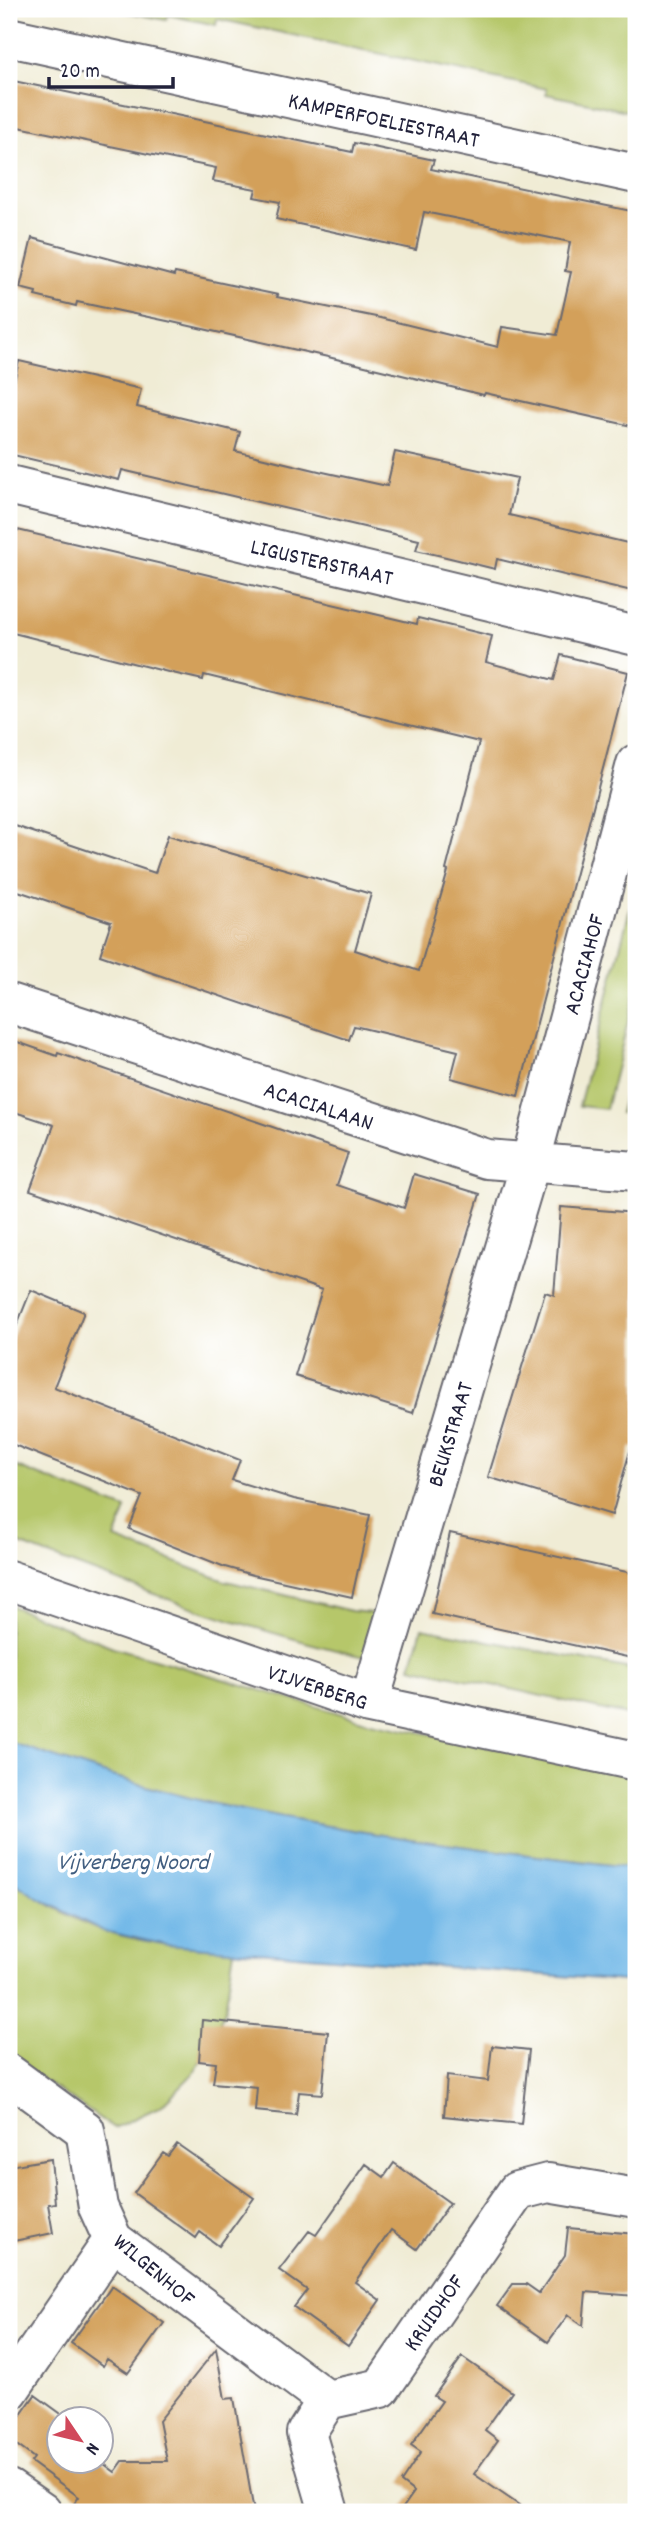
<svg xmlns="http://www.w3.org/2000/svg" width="645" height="2521" font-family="Dekko,sans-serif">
  <rect width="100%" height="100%" fill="#fff"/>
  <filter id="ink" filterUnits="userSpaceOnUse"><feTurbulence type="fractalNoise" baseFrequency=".0143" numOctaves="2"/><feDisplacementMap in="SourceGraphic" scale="14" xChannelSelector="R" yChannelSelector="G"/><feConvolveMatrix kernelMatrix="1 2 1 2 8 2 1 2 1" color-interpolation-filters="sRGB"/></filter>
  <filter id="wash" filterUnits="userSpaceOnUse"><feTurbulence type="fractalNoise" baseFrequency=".00686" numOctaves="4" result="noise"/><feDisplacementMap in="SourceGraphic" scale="28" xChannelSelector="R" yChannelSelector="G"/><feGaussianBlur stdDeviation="1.57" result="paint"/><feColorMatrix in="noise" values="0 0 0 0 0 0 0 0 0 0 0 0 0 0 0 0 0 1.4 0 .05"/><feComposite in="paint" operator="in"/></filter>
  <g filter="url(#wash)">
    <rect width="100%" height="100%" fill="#f0ecd5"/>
    <path fill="#b6c76a" stroke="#6c7452" stroke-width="2" d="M 113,9 L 627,9 L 636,11 L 636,113 L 546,94 L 547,89 L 217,19 L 216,25 L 168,15 L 166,20 Z
      M 636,886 L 636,990 L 606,1109 L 579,1106 Z
      M 636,1053 L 636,1115 L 620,1113 Z
      M 9,1464 L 126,1509 L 115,1539 L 222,1580 L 351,1611 L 381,1614 L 369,1658 C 245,1630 127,1585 9,1540 Z
      M 9,1605 L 113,1647 L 366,1721 L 636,1776 L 636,1868 C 505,1852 373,1837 243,1810 C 163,1794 86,1768 9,1742 Z
      M 422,1628 L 636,1670 L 636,1717 L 411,1667 Z
      M 9,1879 C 35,1896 75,1922 105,1931 C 147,1944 191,1947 234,1950 L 225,2010 L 209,2047 L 193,2074 L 161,2106 L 114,2128 L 9,2057 Z"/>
    <path fill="#6fb7e7" stroke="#486c91" stroke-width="2" d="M 9,1742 C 86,1768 163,1794 243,1810 C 373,1837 505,1852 636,1868 L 636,1982 L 167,1945 L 103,1931 L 38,1898 L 9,1879 Z"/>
    <g id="blocks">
      <path fill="#d3a05a" d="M 9,80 L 352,152 L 354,143 L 434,160 L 431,169 L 636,212 L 636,427 L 485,393 L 484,395 L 328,357 L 172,322 L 77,302 L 76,306 L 35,296 L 36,292 L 20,288 L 32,238 L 174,276 L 175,273 L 278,295 L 277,297 L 376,317 L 498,347 L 502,327 L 557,335 L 571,272 L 565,271 L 570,242 L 424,212 L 416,250 L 276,219 L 280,202 L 254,197 L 256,189 L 213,181 L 216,168 L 9,125 Z
        M 19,361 L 141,389 L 137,407 L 240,432 L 235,451 L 323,472 L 387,486 L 395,452 L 517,478 L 509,515 L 636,545 L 636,592 L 497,559 L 495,569 L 442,556 L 416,550 L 419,540 L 122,470 L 119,480 L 9,454 L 9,403 Z
        M 9,528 L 417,624 L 418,618 L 492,636 L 486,662 L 554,680 L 561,655 L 628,672 L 518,1096 L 451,1078 L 458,1051 L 354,1026 L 349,1040 L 100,955 L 111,922 L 9,888 L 9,824 L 155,873 L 168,835 L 371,894 L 355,950 L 419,971 L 448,871 L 446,870 L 479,742 L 204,675 L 203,680 L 168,672 L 9,632 Z
        M 9,1039 L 57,1056 L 58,1053 L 348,1153 L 337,1185 L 404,1208 L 414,1174 L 480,1194 L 413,1413 L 295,1376 L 322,1290 L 30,1190 L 54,1125 L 9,1110 Z
        M 561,1207 L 636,1213 L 636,1449 L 631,1447 L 612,1515 L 488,1477 L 545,1292 L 554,1295 Z
        M 31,1290 L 84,1312 L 54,1387 L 240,1460 L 232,1480 L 294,1499 L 370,1515 L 352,1597 L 253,1575 L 225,1567 L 129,1529 L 142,1496 L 9,1443 L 9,1345 Z
        M 450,1533 L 636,1574 L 636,1659 L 432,1614 Z
        M 202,2020 L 328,2032 L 322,2094 L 299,2092 L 296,2115 L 255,2111 L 257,2087 L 213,2083 L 216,2063 L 199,2061 Z
        M 492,2046 L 529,2050 L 521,2124 L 444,2116 L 447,2076 L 488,2081 Z
        M 177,2144 L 254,2198 L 219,2246 L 200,2232 L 196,2238 L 134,2193 L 163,2153 L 168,2156 Z
        M 51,2159 L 55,2203 L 48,2204 L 53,2233 L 9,2242 L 9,2166 Z
        M 394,2163 L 450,2203 L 417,2249 L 391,2230 L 355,2282 L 380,2300 L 348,2346 L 294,2307 L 307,2290 L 279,2270 L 309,2231 L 316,2235 L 366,2164 L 384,2177 Z
        M 568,2228 L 636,2234 L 636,2296 L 586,2292 L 583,2326 L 568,2315 L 548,2342 L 497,2306 L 513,2284 L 526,2284 L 539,2293 L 565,2255 Z
        M 112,2286 L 164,2323 L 128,2373 L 107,2359 L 103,2366 L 71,2343 Z
        M 216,2349 L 225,2399 L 234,2398 L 254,2512 L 68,2512 L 79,2497 L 31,2462 L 34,2458 L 10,2440 L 18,2429 L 13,2426 L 35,2395 L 64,2416 L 60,2419 L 55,2430 L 60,2433 L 60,2461 L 100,2461 L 115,2472 L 123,2461 L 167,2461 L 159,2421 Z
        M 462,2357 L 512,2392 L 485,2430 L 498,2440 L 474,2474 L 529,2512 L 400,2512 L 414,2492 L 401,2482 L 421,2452 L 411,2445 L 442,2401 L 434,2396 Z"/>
    </g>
  </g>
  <g filter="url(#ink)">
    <use href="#blocks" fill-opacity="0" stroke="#6a6971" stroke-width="2"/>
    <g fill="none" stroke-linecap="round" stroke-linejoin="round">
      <g stroke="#6a6971" stroke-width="42">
        <path id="minor" d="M 9,37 L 636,174
          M 9,485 L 636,636
          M 9,1003 L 487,1159 L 636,1171
          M 9,1580 L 369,1704 L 636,1761
          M 369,1704 L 530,1164 L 636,764
          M 9,2074 L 85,2130 L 98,2207 L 113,2240 L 327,2400
          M 9,2391 L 113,2240
          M 9,2489 L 42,2512
          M 329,2512 L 306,2433 L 327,2400 L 381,2388 L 517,2191 L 548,2183 L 636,2198"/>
      </g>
      <use href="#minor" stroke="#fff" stroke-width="38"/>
    </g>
  </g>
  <g text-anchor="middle" stroke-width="7" stroke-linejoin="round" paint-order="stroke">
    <g font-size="23" fill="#22223b" stroke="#fff">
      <text transform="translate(384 119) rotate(12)" y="8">KAMPERFOELIESTRAAT</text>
      <text transform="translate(322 561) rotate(13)" y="8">LIGUSTERSTRAAT</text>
      <text transform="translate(583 964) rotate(-75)" y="8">ACACIAHOF</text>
      <text transform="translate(319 1105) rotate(18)" y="8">ACACIALAAN</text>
      <text transform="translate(449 1434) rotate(-73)" y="8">BEUKSTRAAT</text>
      <text transform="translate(318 1686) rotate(18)" y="8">VIJVERBERG</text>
      <text transform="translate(155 2269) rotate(40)" y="8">WILGENHOF</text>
      <text transform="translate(433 2312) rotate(-55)" y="8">KRUIDHOF</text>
    </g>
    <g font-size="24" font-style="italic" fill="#415e80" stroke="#fff">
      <text x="133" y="1869">Vijverberg Noord</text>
    </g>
  </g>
  <rect width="645" height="2521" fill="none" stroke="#fff" stroke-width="35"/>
  <g transform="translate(80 2440) rotate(125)"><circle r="33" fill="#ffffff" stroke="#a7a7b1" stroke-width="2"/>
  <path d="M0-5L12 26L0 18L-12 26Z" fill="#d1495b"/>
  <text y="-10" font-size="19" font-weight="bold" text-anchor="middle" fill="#22223b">N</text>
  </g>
  <path d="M49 77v10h124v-10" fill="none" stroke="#22223b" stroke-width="3.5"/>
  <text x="60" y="77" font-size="21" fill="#22223b" stroke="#ffffff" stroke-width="5" paint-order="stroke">20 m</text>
</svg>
